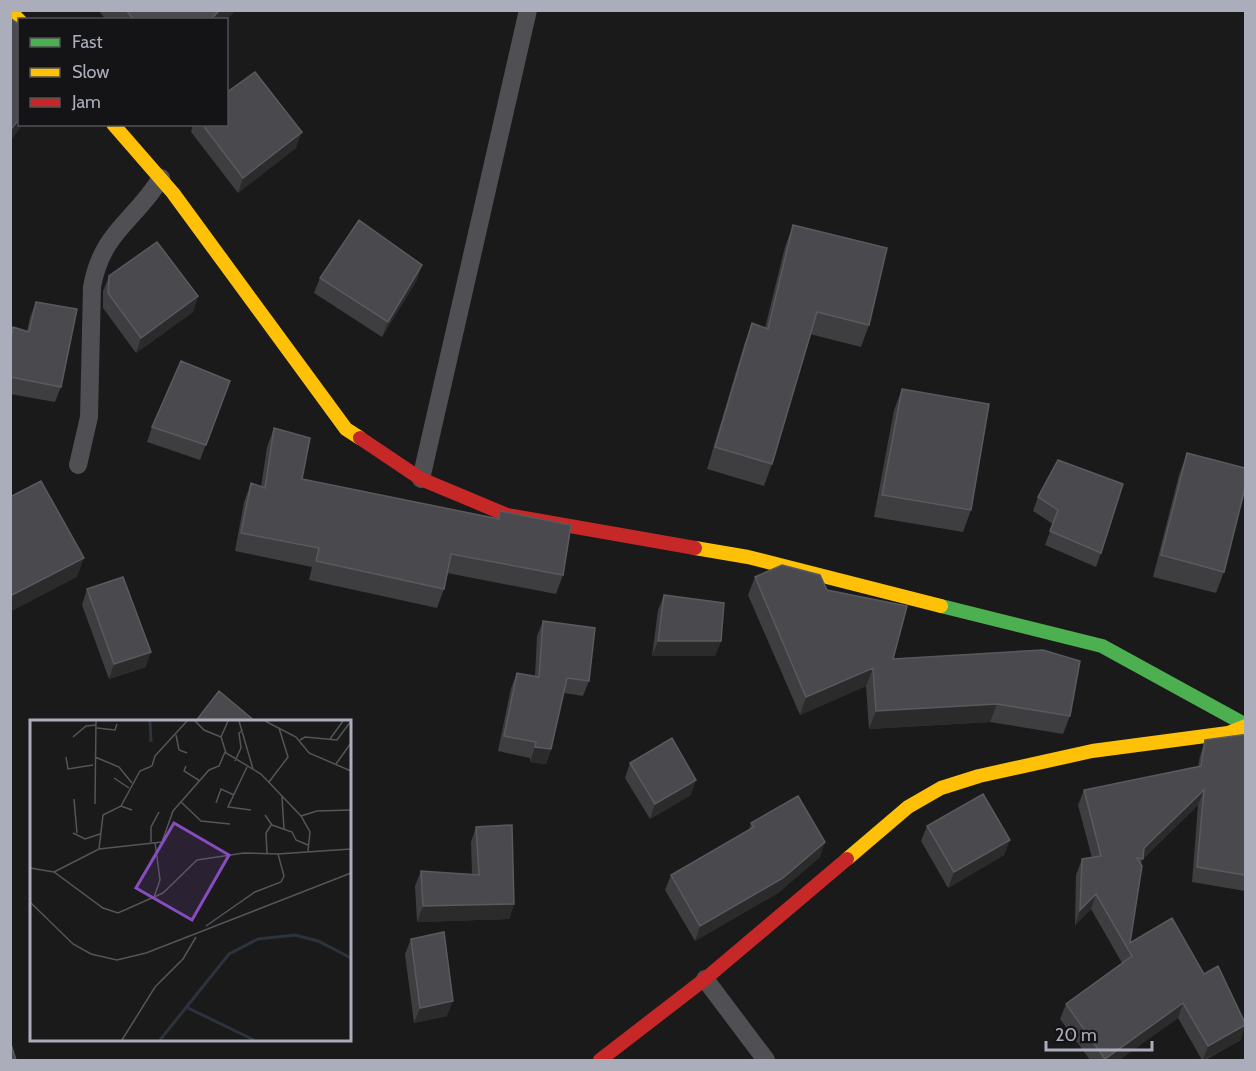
<svg xmlns="http://www.w3.org/2000/svg" width="1256" height="1071" font-family="Cabin,sans-serif">
  <rect width="100%" height="100%" fill="#1a1a1a"/>
  <g fill="none" stroke-linecap="round" stroke-linejoin="round">
    <path stroke="#4f4f54" stroke-width="18" d="M 78,465 L 89,417 L 92,287 C 102,231 135,221 161,178
      M 421,479 L 528,10
      M 705,979 L 766,1060"/>
    <path stroke="#4caf50" stroke-width="14" d="M 941,606 L 1102,646 L 1246,725"/>
    <path stroke="#ffc107" stroke-width="14" d="M 10,11 L 20,21
      M 113,124 L 173,193 L 346,429 L 360,438
      M 695,548 L 748,557 L 941,606
      M 847,859 L 908,807 L 941,788 L 979,776 L 1092,751 L 1228,733 L 1246,726"/>
    <path stroke="#c62828" stroke-width="14" d="M 360,438 L 421,479 L 507,515 L 695,548
      M 600,1060 L 705,979 L 847,859"/>
  </g>
  <path fill="#3e3e41" d="M 98,10 L 234,10 L 233,13 L 226,20 L 106,20 Z
    M 193,124 L 226,124 L 296,148 L 238,193 L 191,132 Z
    M 793,225 L 869,325 L 861,347 L 810,334 L 772,464 L 764,486 L 707,469 L 744,345 L 752,323 L 765,328 L 785,247 Z
    M 109,276 L 198,296 L 193,312 L 136,353 L 103,308 L 103,291 Z
    M 320,278 L 417,280 L 382,337 L 314,293 Z
    M 36,302 L 61,387 L 55,402 L 10,394 L 10,335 L 13,327 L 27,331 L 30,317 Z
    M 230,381 L 200,460 L 147,442 L 152,427 Z
    M 902,389 L 971,510 L 963,532 L 874,517 L 894,410 Z
    M 274,428 L 302,479 L 498,519 L 500,511 L 563,575 L 556,594 L 447,573 L 444,589 L 437,608 L 309,580 L 312,567 L 235,551 L 244,502 L 251,483 L 261,487 L 267,447 Z
    M 1187,453 L 1224,572 L 1216,593 L 1153,577 L 1179,475 Z
    M 1058,460 L 1101,553 L 1096,567 L 1045,545 L 1053,524 L 1033,511 L 1038,497 Z
    M 755,577 L 827,590 L 893,659 L 1070,716 L 1063,734 L 990,722 L 869,729 L 866,686 L 800,715 L 748,595 Z
    M 87,589 L 146,667 L 109,679 L 82,605 Z
    M 664,595 L 721,641 L 715,656 L 652,656 L 658,610 Z
    M 543,621 L 589,681 L 583,696 L 564,693 L 551,749 L 546,764 L 530,762 L 530,758 L 498,751 L 511,688 L 517,673 L 535,676 L 537,636 Z
    M 1245,735 L 1245,891 L 1192,882 L 1198,805 L 1142,860 L 1141,864 L 1130,943 L 1241,1040 L 1205,1060 L 1202,1060 L 1178,1018 L 1119,1060 L 1090,1060 L 1060,1019 L 1066,1004 L 1122,963 L 1091,909 L 1075,925 L 1076,875 L 1082,859 L 1092,858 L 1078,805 L 1084,790 L 1198,767 L 1200,756 L 1205,740 Z
    M 630,763 L 691,795 L 650,819 L 625,778 Z
    M 751,823 L 820,857 L 778,893 L 695,941 L 665,890 L 671,875 L 749,830 Z
    M 927,826 L 1010,840 L 1004,855 L 948,888 L 921,841 Z
    M 476,827 L 514,904 L 509,919 L 417,922 L 415,886 L 421,871 L 472,874 L 471,842 Z
    M 411,939 L 447,1016 L 414,1023 L 405,954 Z"/>
  <path fill="#2b2b2c" d="M 220,10 L 234,10 L 233,13 L 226,20 L 210,20 Z
    M 20,118 L 20,124 L 23,124 L 10,142 L 10,133 L 12,128 Z
    M 302,132 L 296,148 L 238,193 L 243,178 Z
    M 422,265 L 417,280 L 382,337 L 388,322 Z
    M 198,296 L 193,312 L 136,353 L 141,338 Z
    M 84,558 L 77,577 L 10,612 L 10,596 Z
    M 658,641 L 721,641 L 715,656 L 652,656 Z
    M 151,652 L 146,667 L 109,679 L 114,664 Z
    M 873,668 L 866,686 L 800,715 L 806,697 Z
    M 997,704 L 990,722 L 869,729 L 876,711 Z
    M 535,747 L 551,749 L 546,764 L 530,762 Z
    M 696,780 L 691,795 L 650,819 L 655,804 Z
    M 1204,790 L 1198,805 L 1142,860 L 1144,848 Z
    M 1010,840 L 1004,855 L 948,888 L 954,872 Z
    M 825,842 L 820,857 L 778,893 L 695,941 L 700,926 Z
    M 1096,894 L 1091,909 L 1075,925 L 1080,910 Z
    M 514,904 L 509,919 L 417,922 L 423,906 Z
    M 453,1001 L 447,1016 L 414,1023 L 420,1008 Z
    M 1183,1003 L 1178,1018 L 1119,1060 L 1105,1060 Z
    M 1245,1025 L 1241,1040 L 1203,1060 L 1208,1046 Z"/>
  <path fill="#4a4a4e" stroke="#595a5f" stroke-width="1.5" d="M 126,10 L 220,10 L 210,20 L 134,20 Z
    M 10,18 L 20,25 L 20,118 L 12,128 L 10,127 Z
    M 255,72 L 302,132 L 243,178 L 202,124 L 226,124 L 226,93 Z
    M 359,220 L 422,265 L 388,322 L 320,278 Z
    M 793,225 L 887,248 L 869,325 L 817,312 L 772,464 L 715,447 L 752,323 L 768,329 Z
    M 157,242 L 198,296 L 141,338 L 108,293 L 109,276 Z
    M 36,302 L 77,309 L 61,387 L 10,377 L 10,344 L 13,327 L 29,332 Z
    M 181,361 L 230,381 L 206,445 L 152,427 Z
    M 902,389 L 989,404 L 971,510 L 882,495 Z
    M 274,428 L 310,438 L 302,479 L 499,519 L 500,511 L 571,525 L 563,575 L 451,554 L 444,589 L 316,561 L 319,548 L 241,533 L 251,483 L 265,488 Z
    M 1187,453 L 1245,468 L 1245,488 L 1224,572 L 1161,555 Z
    M 1058,460 L 1123,484 L 1101,553 L 1050,531 L 1058,510 L 1038,497 Z
    M 41,481 L 84,558 L 10,596 L 10,497 Z
    M 782,565 L 820,575 L 827,590 L 907,606 L 893,659 L 1043,650 L 1080,661 L 1070,716 L 997,704 L 876,711 L 873,668 L 806,697 L 755,577 Z
    M 123,577 L 151,652 L 114,664 L 87,589 Z
    M 664,595 L 724,603 L 721,641 L 658,641 Z
    M 543,621 L 595,628 L 589,681 L 567,678 L 551,749 L 535,747 L 536,742 L 504,736 L 517,673 L 539,677 Z
    M 219,691 L 256,722 L 195,722 Z
    M 1241,735 L 1245,735 L 1245,875 L 1197,867 L 1204,790 L 1144,848 L 1143,859 L 1137,858 L 1142,866 L 1130,943 L 1172,918 L 1204,974 L 1218,966 L 1245,1023 L 1245,1025 L 1208,1046 L 1183,1003 L 1105,1059 L 1066,1004 L 1132,956 L 1096,894 L 1080,910 L 1082,859 L 1101,856 L 1084,790 L 1201,766 L 1205,740 Z
    M 672,738 L 696,780 L 655,804 L 630,763 Z
    M 983,794 L 1010,840 L 954,872 L 927,826 Z
    M 798,796 L 825,842 L 783,878 L 700,926 L 671,875 L 754,827 L 751,823 Z
    M 512,825 L 514,904 L 423,906 L 421,871 L 479,875 L 476,827 Z
    M 444,932 L 453,1001 L 420,1008 L 411,939 Z
    M 10,1041 L 16,1060 L 10,1060 Z"/>
  <g transform="translate(30 720)">
    <rect width="321" height="321" fill="#1a1a1a"/>
    <path fill="none" stroke="#2c333d" stroke-width="3" d="M 120,1 L 121,22M 158,288 L 224,320M 130,320 L 199,234 L 228,219 L 265,215 L 288,221 L 321,238"/>
    <path fill="none" stroke="#54555a" stroke-width="1.5" d="M 165,1 L 174,10 L 191,17M 198,1 L 191,17 L 196,33 L 231,54 L 271,96 L 280,112 L 278,131M 209,1 L 223,49M 235,1 L 266,17 L 279,33 L 321,51M 67,8 L 85,10 L 87,4M 146,15 L 149,30 L 157,33M 43,17 L 56,6 L 66,5M 300,19 L 313,1M 270,20 L 275,17 L 307,20 L 321,1M 36,37 L 38,49 L 63,45M 65,37 L 89,47 L 102,63M 205,41 L 211,28 L 209,13 L 213,10M 306,44 L 321,23M 156,46 L 154,51 L 170,61M 217,47 L 198,87 L 221,90M 84,58 L 99,68M 239,62 L 258,37 L 249,8M 252,77 L 254,109M 44,79 L 47,113M 151,82 L 171,101 L 200,104M 186,83 L 191,69 L 204,75M 65,84 L 66,1M 91,86 L 110,51 L 122,46 L 125,36 L 157,1M 235,95 L 242,105 L 262,112 L 266,120 L 278,125M 271,96 L 287,91 L 321,90M 43,113 L 55,119 L 70,114M 121,122 L 121,107 L 129,92M 69,129 L 73,95 L 91,86 L 102,90M 237,133 L 236,113 L 241,105M 0,148 L 24,152 L 73,188 L 88,193 L 133,173 L 167,140 L 214,133 L 248,134M 24,152 L 69,129 L 132,122 L 143,91 L 179,50 L 189,46 L 195,32M 124,177 L 130,160 L 125,122M 0,182 L 43,224 L 61,234 L 87,240 L 116,233 L 321,153M 176,206 L 225,172 L 251,162 L 254,156 L 248,134 L 321,129M 92,320 L 125,267 L 153,239 L 166,217"/>
    <path fill="#874cbe" fill-opacity="0.15" stroke="#874cbe" stroke-width="3" d="M 144,103 L 199,135 L 162,200 L 106,168 Z"/>
    <rect width="321" height="321" fill="none" stroke="#abadbb" stroke-width="3"/>
  </g>
  <rect width="1256" height="1071" fill="none" stroke="#abadbb" stroke-width="24"/>
  <rect x="18" y="18" width="210" height="108" fill="#141316" stroke="#505158" stroke-width="1.5"/>
  <rect x="30" y="38" width="30" height="9" fill="#4caf50" stroke="#505158" stroke-width="1.5"/>
  <text x="72" y="48" font-size="18" fill="#abadbb">Fast</text>
  <rect x="30" y="68" width="30" height="9" fill="#ffc107" stroke="#505158" stroke-width="1.5"/>
  <text x="72" y="78" font-size="18" fill="#abadbb">Slow</text>
  <rect x="30" y="98" width="30" height="9" fill="#c62828" stroke="#505158" stroke-width="1.5"/>
  <text x="72" y="108" font-size="18" fill="#abadbb">Jam</text>
  <path d="M1046 1041v9h106v-9" fill="none" stroke="#abadbb" stroke-width="3"/>
  <text x="1055" y="1041" font-size="18" fill="#abadbb" stroke="#141316" stroke-width="4.5" paint-order="stroke">20 m</text>
</svg>
